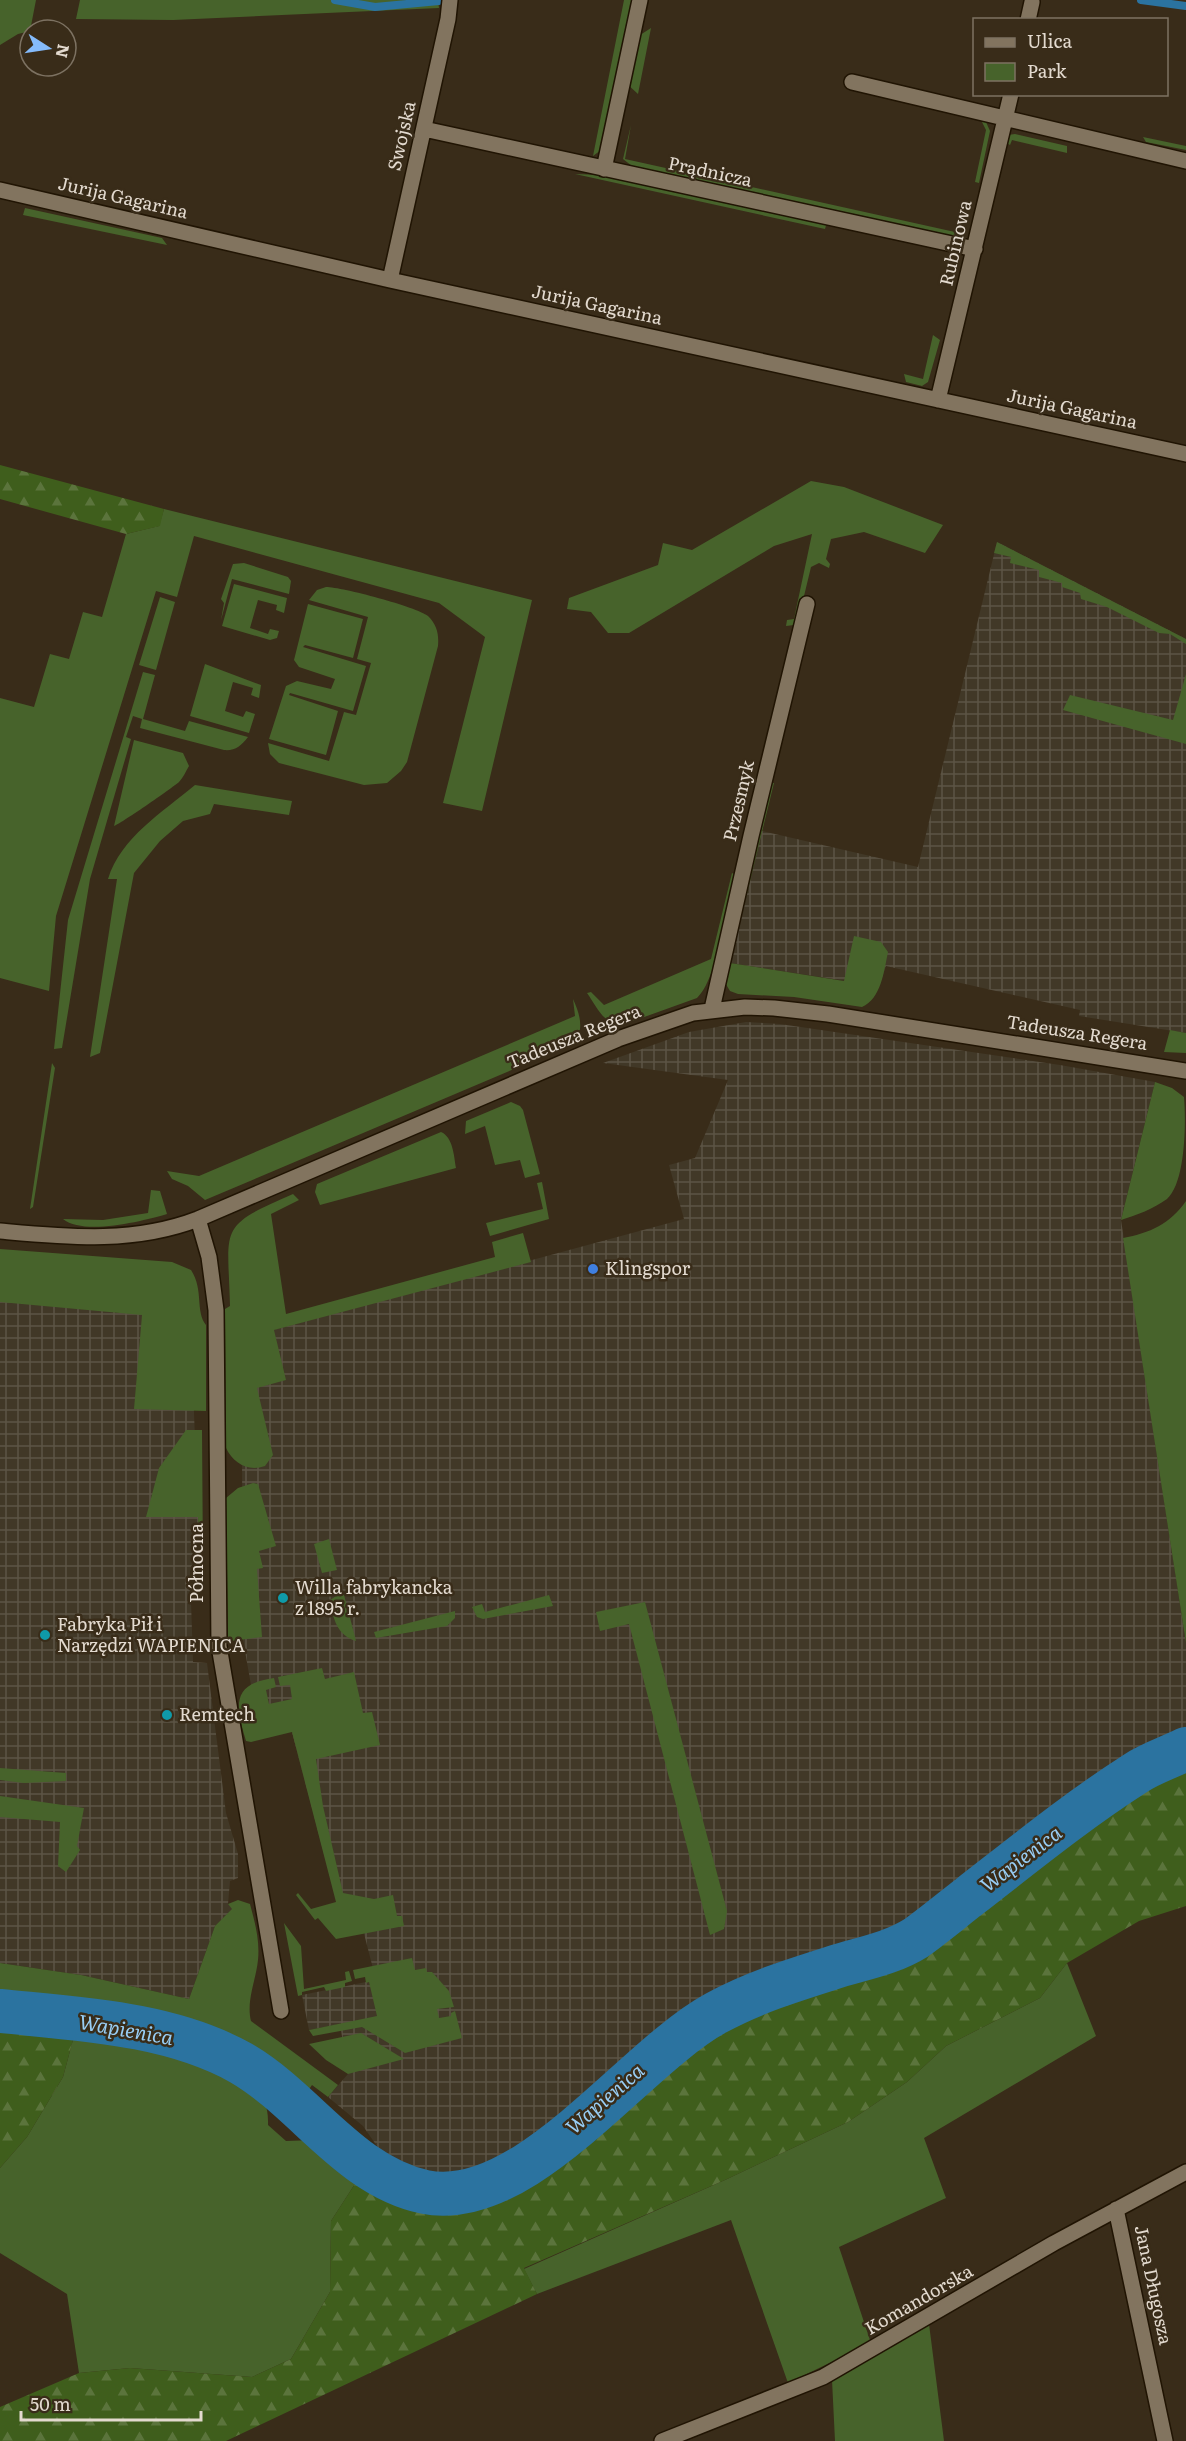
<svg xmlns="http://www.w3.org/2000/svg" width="1186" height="2441" font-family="Literata,serif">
  <defs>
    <pattern id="industrial-grid" width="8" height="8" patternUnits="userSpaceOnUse" patternTransform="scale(1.5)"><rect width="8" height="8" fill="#413827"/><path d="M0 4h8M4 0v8" fill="none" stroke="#5c5445"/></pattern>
    <pattern id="forest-firs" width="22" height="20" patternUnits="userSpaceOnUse" patternTransform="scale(1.5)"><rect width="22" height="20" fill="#3f5e1c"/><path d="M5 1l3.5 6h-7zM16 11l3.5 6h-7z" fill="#5b743c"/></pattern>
  </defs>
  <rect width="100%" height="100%" fill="#392c19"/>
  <path fill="url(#industrial-grid)" d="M 997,542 L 1186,639 L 1186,1033 L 1079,1016 L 1080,1010 L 886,966 L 879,986 L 730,963 L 762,831 L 918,867 Z
    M 746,1022 L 780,1024 L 1060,1065 L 1155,1082 L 1121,1220 L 1186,1643 L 1186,1728 L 1046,1826 L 908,1934 L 882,1947 L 769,1981 L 709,2009 L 662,2043 L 539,2148 L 515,2164 L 485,2177 L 442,2185 L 421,2182 L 382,2166 L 379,2149 L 363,2126 L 328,2097 L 348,2074 L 340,2024 L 309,2030 L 302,1995 L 376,1980 L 355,1899 L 337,1903 L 292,1732 L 251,1685 L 243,1640 L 242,1459 L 232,1341 L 684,1219 L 669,1165 L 695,1158 L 728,1080 L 603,1063 L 689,1032 Z
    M 0,1268 L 189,1287 L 200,1565 L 190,1571 L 193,1662 L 207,1663 L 226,1813 L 238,1854 L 238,1878 L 230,1881 L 228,1904 L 233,1909 L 215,1926 L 189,1999 L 81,1975 L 0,1963 Z"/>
  <path fill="#47632b" d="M 0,0 L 36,0 L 30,31 L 18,34 L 0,45 Z
    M 80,0 L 438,0 L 439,8 L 173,20 L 76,19 Z
    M 624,0 L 633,0 L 601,150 L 593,156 Z
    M 651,28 L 638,94 L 626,83 L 637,37 Z
    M 981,120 L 986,122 L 990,131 L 979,183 L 975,182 L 986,130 Z
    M 631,125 L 625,159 L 964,234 L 961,238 L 632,166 L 623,159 Z
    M 1015,134 L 1067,146 L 1067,153 L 1012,140 L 1010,145 L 1005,142 L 1008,135 Z
    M 1143,137 L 1186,146 L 1186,150 L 1146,142 Z
    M 575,174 L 602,175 L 827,222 L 825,229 Z
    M 25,208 L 162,238 L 167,245 L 23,215 Z
    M 933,335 L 940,340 L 928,382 L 922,386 L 906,382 L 904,374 L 923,379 Z
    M 811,481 L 844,487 L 943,525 L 925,553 L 864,532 L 831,539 L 826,559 L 830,564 L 829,568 L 819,563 L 811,567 L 798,621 L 794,625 L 786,626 L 787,620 L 794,619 L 812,534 L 774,546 L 629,633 L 608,633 L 591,612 L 567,609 L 569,598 L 658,565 L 663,543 L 692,550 Z
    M 164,509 L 532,600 L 482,811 L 443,803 L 485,637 L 439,603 L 194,536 L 177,597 L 156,591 L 56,916 L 49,991 L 0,978 L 0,698 L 34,707 L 50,654 L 69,659 L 83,612 L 102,617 L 126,534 L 159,526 Z
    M 997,542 L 1186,639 L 1186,644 L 1170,634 L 1159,633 L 1107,607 L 1081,599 L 1080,593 L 1062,587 L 1062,583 L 1039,577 L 1039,570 L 1010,563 L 1011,557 L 994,553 Z
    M 244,563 L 288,577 L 291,581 L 289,594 L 232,579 L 221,620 L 224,603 L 221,599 L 233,564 Z
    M 234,584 L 287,598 L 284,613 L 276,610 L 277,605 L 258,600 L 250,628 L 268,634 L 270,629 L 279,631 L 277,638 L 270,640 L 222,626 Z
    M 326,587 C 342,587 417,607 428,616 C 437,625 439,634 438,646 L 407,762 L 401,771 L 387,783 L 364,785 L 279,763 L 270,754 L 268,743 L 329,761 L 344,712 L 356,715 L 371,663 L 357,659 L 368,617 L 309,600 L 317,590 Z
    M 160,597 L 175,602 L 156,670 L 139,665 Z
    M 308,604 L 363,619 L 353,658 L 305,645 L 303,647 L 366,666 L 353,711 L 290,693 L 289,695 L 338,711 L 326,755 L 269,739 L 286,686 L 297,681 L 331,689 L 335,679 L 299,667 L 294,660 Z
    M 205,664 L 261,685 L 259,698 L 251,695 L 253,688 L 233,682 L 225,711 L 243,717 L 246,711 L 255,714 L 249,733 L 190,716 Z
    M 143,672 L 155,675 L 143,719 L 185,731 L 189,721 L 248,737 C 241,746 235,751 224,750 L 140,728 L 142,719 L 133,716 L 126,737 L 131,739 L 90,879 L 62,1048 L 54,1049 L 68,920 Z
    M 1186,674 L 1186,744 L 1063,710 L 1070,695 L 1173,720 Z
    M 134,740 L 183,753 L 189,766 C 186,771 183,778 179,782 C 172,788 119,825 114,826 Z
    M 771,783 L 774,783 L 730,963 L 844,981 L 854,936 L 881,942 L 888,952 C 884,971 881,999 862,1007 L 794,997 L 738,994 L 730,991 L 724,981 Z
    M 195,785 L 292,801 L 289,815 L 214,804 L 210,814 L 183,821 L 160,841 L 134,873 L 100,1053 L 90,1057 L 117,879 L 108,879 C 121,837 163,812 195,785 Z
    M 732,873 L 734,874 C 727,904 718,979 697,998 L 622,1025 C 603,1024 597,1007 587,993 L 591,992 L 604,1005 L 711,959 Z
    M 573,999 C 580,1014 585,1031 573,1044 L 205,1200 L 188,1186 L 172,1179 L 167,1171 L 199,1176 L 575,1016 Z
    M 1170,1030 L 1186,1033 L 1186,1053 L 1164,1052 Z
    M 52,1063 L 55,1068 L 33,1207 L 30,1209 Z
    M 1155,1082 L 1172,1088 L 1184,1097 C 1186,1120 1186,1182 1167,1199 C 1153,1209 1137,1215 1121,1220 Z
    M 511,1102 L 520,1106 L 523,1110 L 540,1174 L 525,1178 L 520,1160 L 495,1165 L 485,1126 L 465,1134 L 466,1121 Z
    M 441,1132 C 453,1137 454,1156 456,1168 L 320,1205 L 315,1192 L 317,1184 Z
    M 542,1182 L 549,1219 L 490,1236 L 486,1223 L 543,1209 L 537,1183 Z
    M 151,1190 L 160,1191 L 167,1214 C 143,1221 84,1236 63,1219 L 103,1220 L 148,1213 Z
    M 293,1194 L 299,1200 L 271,1214 L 286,1314 L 495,1257 L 492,1242 L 523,1233 L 531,1262 L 274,1330 L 286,1380 L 257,1388 L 273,1455 L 265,1466 C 248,1472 233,1463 226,1448 L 225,1309 L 230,1306 C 228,1226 217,1227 293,1194 Z
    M 1186,1201 L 1186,1643 L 1123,1238 C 1150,1233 1170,1224 1186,1201 Z
    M 0,1249 L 172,1262 L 191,1270 C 204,1290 195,1311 206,1325 L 206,1411 L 134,1409 L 142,1315 L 0,1302 Z
    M 186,1430 L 202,1430 L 203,1563 L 200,1565 L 198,1517 L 146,1517 L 159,1468 Z
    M 253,1483 L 258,1484 L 276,1546 L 259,1551 L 263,1568 L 257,1569 L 262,1637 L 231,1641 L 228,1638 L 226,1498 L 238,1488 Z
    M 329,1539 L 337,1570 L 322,1573 L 314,1544 Z
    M 343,1591 L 355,1637 L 356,1641 C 336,1635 334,1618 329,1601 Z
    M 549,1595 L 553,1606 L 483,1619 L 477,1617 L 472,1607 L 482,1604 L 485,1612 Z
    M 645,1602 L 727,1911 L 724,1929 L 710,1935 L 629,1624 L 600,1631 L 596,1612 Z
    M 455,1611 L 455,1618 L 447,1626 L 376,1638 L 374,1632 Z
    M 322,1668 L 325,1679 L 354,1672 L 363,1713 L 372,1712 L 380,1745 L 316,1759 L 323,1806 L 343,1893 L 374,1899 L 393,1895 L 397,1916 L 402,1916 L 404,1926 L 336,1939 L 318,1918 L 315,1920 L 296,1895 L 298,1893 L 311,1909 L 336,1902 L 292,1732 L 251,1742 L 246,1741 C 236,1707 230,1684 274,1678 L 276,1687 L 266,1690 L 269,1704 L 292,1699 L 290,1685 L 280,1686 L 278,1677 Z
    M 0,1768 L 66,1773 L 66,1781 L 24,1783 L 0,1780 Z
    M 0,1796 L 84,1808 L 77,1846 L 80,1850 L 66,1872 L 58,1866 L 60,1822 L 0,1817 Z
    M 238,1900 L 250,1904 C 255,1923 260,1940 258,1960 C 256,1980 246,2001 251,2021 L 338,2085 L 328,2097 L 312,2085 L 305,2095 L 226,2037 L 200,2028 L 0,1999 L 0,1963 L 81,1975 L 189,1999 L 215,1926 L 232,1909 L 228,1904 Z
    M 284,1923 L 301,1946 L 304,1989 L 346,1980 L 345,1972 L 349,1971 L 352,1981 L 345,1983 L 345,1987 L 326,1991 L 324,1987 L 302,1992 L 302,1995 L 298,1996 Z
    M 412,1958 L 415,1970 L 426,1968 L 427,1972 L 432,1972 L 449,1991 L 454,2007 L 437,2009 L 439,2018 L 451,2016 L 451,2013 L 455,2011 L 462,2038 L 405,2053 L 362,2027 L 313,2036 L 309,2030 L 377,2016 L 369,1982 L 366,1983 L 365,1977 L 355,1979 L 353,1970 Z
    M 1067,1963 L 1096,2036 L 924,2138 L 946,2198 L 839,2247 L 871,2343 L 788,2383 L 731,2220 L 537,2294 L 524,2269 L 725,2180 L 848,2122 L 907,2082 L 946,2046 L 1040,1998 Z
    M 361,2033 L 404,2059 L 348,2074 L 326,2060 L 309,2044 Z
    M 74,2036 C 134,2037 181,2044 233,2077 C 256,2091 269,2095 268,2125 L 286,2141 L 314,2140 L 362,2173 L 331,2221 L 330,2292 L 291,2359 L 252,2377 L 130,2368 L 79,2373 L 67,2294 L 0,2253 L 0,2168 L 27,2137 L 63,2077 Z
    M 929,2324 L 944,2441 L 835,2441 L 832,2380 Z"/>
  <path fill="url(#forest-firs)" d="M 0,465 L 164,509 L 160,526 L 126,534 L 0,499 Z
    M 1186,1762 L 1186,1906 L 1139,1921 L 1067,1963 L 1040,1998 L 946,2046 L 907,2082 L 848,2122 L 725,2180 L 524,2268 L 537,2294 L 226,2441 L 0,2441 L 0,2407 L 79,2373 L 130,2368 L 252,2377 L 291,2359 L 330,2292 L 331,2221 L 362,2173 L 389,2191 L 423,2202 L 457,2203 L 488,2198 L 526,2177 L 667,2056 L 718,2019 L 785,1990 L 890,1959 L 917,1944 L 1054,1839 L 1145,1778 Z
    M 0,2025 L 74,2036 L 63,2077 L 27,2137 L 0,2168 Z"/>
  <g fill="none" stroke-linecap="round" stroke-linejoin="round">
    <path stroke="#2b73a0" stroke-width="8" d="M 335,0 L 375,7 L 439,1
      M 1141,0 L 1186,6"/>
    <path stroke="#2b73a0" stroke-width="44" d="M 0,2011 C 79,2019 170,2023 241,2063 C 305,2100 349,2176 425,2192 C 526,2212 633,2058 716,2013 C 754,1992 797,1979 838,1966 C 865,1958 892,1953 916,1938 C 934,1925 952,1910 970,1896 C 1024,1854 1078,1810 1136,1773 C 1151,1763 1170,1757 1186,1749"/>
    <g stroke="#201403" stroke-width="18">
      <path id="minor" d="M 1028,20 L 1032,2
        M 852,82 L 1186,161
        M 424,129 L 975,249
        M 604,169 L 640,0
        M 0,190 L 390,280 L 1186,454
        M 390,280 L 448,19 L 450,0
        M 938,400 L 1011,94
        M 712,1009 L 751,836 L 807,604
        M 198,1219 L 209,1257 L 216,1310 L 219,1646 L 281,2011
        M 0,1231 C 68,1237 133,1244 198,1219 L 618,1039 L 693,1013 L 745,1007 L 774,1008 L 828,1014 L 1186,1071
        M 1116,2209 L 1165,2441
        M 662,2441 L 823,2377 L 1054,2243 L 1186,2172"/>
    </g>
    <use href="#minor" stroke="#82745f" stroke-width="15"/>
  </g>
  <circle fill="#3f7fe0" stroke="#392c19" stroke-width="2" cx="593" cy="1269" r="6"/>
  <g fill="#0f9aa8" stroke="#392c19" stroke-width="2">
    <circle cx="283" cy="1598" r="6"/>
    <circle cx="45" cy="1635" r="6"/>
    <circle cx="167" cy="1715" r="6"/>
  </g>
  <g text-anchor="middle" stroke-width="5" stroke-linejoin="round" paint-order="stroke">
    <g font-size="18" fill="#e3dacf" stroke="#392c19">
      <text transform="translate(402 136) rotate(-77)" y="6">Swojska</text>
      <text transform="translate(710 172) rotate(12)" y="6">Prądnicza</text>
      <text transform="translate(123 198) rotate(13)" y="6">Jurija Gagarina</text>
      <text transform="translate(956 243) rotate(-77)" y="6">Rubinowa</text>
      <text transform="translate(597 305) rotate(12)" y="6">Jurija Gagarina</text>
      <text transform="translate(1072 409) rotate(12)" y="6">Jurija Gagarina</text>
      <text transform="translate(739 801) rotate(-77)" y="6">Przesmyk</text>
      <text transform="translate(1077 1033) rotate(9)" y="6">Tadeusza Regera</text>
      <text transform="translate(574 1037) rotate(-22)" y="6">Tadeusza Regera</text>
      <text transform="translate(197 1563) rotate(-90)" y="6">Północna</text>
      <text transform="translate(1153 2285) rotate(78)" y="6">Jana Długosza</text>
      <text transform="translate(919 2300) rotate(-30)" y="6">Komandorska</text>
    </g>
    <g font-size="18" fill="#e3dacf" stroke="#392c19" text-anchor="start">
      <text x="605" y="1275">Klingspor</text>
      <text x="295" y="1594">Willa fabrykancka<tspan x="295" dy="21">z 1895 r.</tspan></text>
      <text x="57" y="1631">Fabryka Pił i<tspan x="57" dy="21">Narzędzi WAPIENICA</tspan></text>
      <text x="179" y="1721">Remtech</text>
    </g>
    <g font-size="20" font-style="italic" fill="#98cdf4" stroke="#392c19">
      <text transform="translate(1021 1859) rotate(-37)" y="7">Wapienica</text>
      <text transform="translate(126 2030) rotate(10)" y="7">Wapienica</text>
      <text transform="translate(605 2099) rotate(-41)" y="7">Wapienica</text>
    </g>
  </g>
  <rect x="973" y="18" width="195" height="78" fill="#392c19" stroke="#7d7262" stroke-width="1.5"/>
  <rect x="985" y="38" width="30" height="9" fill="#82745f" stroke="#7d7262" stroke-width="1.5"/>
  <text x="1027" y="48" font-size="18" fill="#e3dacf">Ulica</text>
  <rect x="985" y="63" width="30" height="18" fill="#47632b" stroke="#7d7262" stroke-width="1.5"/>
  <text x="1027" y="78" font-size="18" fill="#e3dacf">Park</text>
  <g transform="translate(48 48) rotate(102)"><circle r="28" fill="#392c19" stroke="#7d7262" stroke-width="1.5"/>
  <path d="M0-4.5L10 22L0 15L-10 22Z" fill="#85bbfb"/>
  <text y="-9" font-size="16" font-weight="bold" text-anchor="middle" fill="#e3dacf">N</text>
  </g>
  <path d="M21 2411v9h180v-9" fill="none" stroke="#e3dacf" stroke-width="3"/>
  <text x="30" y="2411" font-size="18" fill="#e3dacf" stroke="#392c19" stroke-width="4.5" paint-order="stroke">50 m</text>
</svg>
